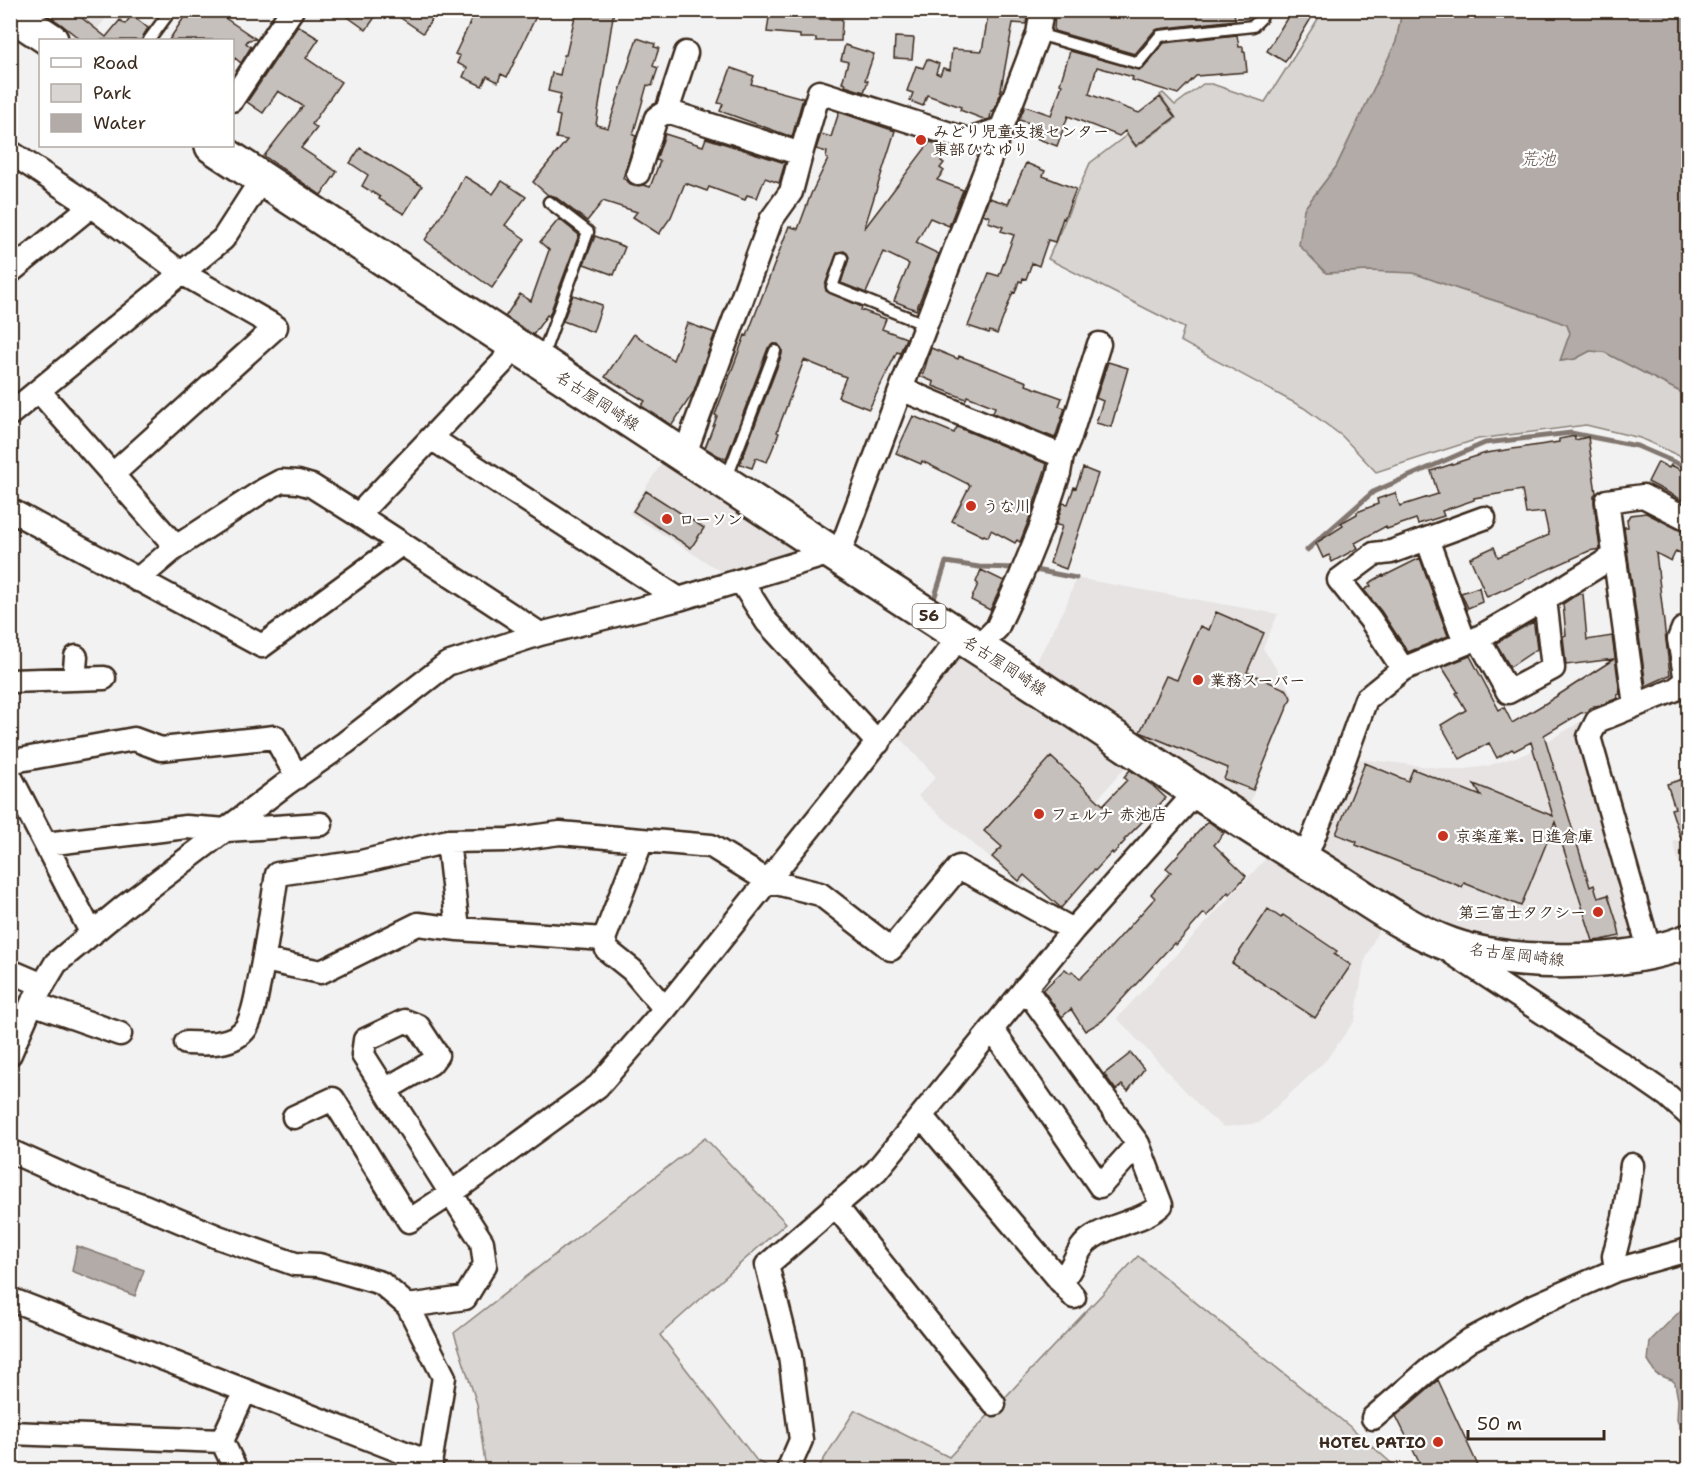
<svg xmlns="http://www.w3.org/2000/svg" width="1699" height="1481" font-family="'Shantell Sans','Klee One',sans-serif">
  <rect width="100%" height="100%" fill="#f3f2f2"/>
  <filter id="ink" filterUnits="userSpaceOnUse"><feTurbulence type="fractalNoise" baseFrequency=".0167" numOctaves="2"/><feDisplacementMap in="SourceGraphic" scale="12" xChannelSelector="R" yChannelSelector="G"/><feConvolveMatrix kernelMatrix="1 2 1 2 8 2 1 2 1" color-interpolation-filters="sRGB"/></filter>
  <g filter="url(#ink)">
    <path fill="#e6e3e2" d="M 32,11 L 112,11 L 88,40 L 78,40 Z
      M 665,458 L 796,543 L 797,555 L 728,576 L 629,513 Z
      M 1076,578 L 1278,614 L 1263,648 L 1293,695 L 1249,805 L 1034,666 L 1066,606 Z
      M 964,654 L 1129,763 L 1022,886 L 918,796 L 936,777 L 895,733 L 953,656 Z
      M 1590,716 L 1636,931 L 1631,940 L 1579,946 L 1510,943 L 1481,936 L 1436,921 L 1408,908 L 1315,849 L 1350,758 L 1458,770 L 1487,766 L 1528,753 Z
      M 1688,837 L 1688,897 L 1673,842 Z
      M 1271,853 L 1381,924 L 1364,963 L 1355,1020 L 1327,1059 L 1259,1123 L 1224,1127 L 1208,1115 L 1117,1018 Z"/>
    <path fill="#d8d5d2" stroke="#8a8078" stroke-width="1.5" d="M 1323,11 L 1402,11 L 1396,42 L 1336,167 L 1304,209 L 1326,273 L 1368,271 L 1413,272 L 1458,289 L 1547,317 L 1567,325 L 1570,333 L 1560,361 L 1575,359 L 1590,351 L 1604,352 L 1688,396 L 1688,460 L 1640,438 L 1586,425 L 1478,439 L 1376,472 L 1342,436 L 1304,408 L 1180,341 L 1184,328 L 1048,259 L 1090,163 L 1127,135 L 1136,147 L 1176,118 L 1160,95 L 1163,93 L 1175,105 L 1203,84 L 1212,84 L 1265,102 Z
      M 705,1138 L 786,1223 L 660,1335 L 757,1461 L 775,1470 L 486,1470 L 477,1404 L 454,1333 Z
      M 1138,1256 L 1354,1430 L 1399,1470 L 817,1470 L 855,1410 L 949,1457 Z"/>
    <path fill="#b2aba7" stroke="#827770" stroke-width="1.5" d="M 1402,11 L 1688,11 L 1688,396 L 1604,352 L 1590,351 L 1575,359 L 1560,361 L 1570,333 L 1567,325 L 1547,317 L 1458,289 L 1413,273 L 1368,271 L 1326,273 L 1299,245 L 1304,209 L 1336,167 L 1396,42 Z
      M 77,1246 L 144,1270 L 135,1296 L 72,1271 Z
      M 1688,1303 L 1688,1439 L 1680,1428 L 1677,1420 L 1678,1400 L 1675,1383 L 1672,1380 L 1656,1374 L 1648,1361 L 1650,1341 Z"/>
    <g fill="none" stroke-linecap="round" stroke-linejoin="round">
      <path stroke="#827770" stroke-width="5" d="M 1307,550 L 1373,492 L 1485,443 L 1571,433 L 1637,446 L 1688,468
        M 1030,569 L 1076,578
        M 933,602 L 946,562 L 979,567 L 1017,568"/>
    </g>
    <path fill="#c6c0bd" stroke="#3b2a1e" stroke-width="1.5" d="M 40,10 L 73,11 L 106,37 L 120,20 L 125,24 L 132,15 L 148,28 L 143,36 L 142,40 L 81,40 L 61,24 Z
      M 189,10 L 213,10 L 256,39 L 248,40 L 246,43 L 251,47 L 241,63 L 235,58 L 232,62 L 232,40 L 169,40 Z
      M 338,10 L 380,10 L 366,30 Z
      M 389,10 L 438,10 L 423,33 Z
      M 476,10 L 539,10 L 507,77 L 501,74 L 498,82 L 487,76 L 482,86 L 463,77 L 467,68 L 457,63 L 460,56 L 455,54 Z
      M 583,10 L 614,10 L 596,125 L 608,128 L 637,38 L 655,44 L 654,47 L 659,48 L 653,66 L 658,68 L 652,86 L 647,85 L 633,135 L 636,136 L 623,178 L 633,186 L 644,185 L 650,187 L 660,161 L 656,160 L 665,134 L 703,146 L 706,138 L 785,163 L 779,183 L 765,178 L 757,198 L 747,195 L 745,200 L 709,187 L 707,191 L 685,183 L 671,217 L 659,234 L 633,217 L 637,212 L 603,201 L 587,221 L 554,196 L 548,195 L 533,182 L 567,140 L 556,138 L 560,116 L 556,115 L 561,94 L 548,91 L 552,73 L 560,75 L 564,55 L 566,55 L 576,12 L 583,13 Z
      M 770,10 L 799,10 L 798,15 L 818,15 L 818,19 L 842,19 L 841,41 L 816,41 L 816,38 L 800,38 L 800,35 L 767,32 Z
      M 989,10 L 1028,10 L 1026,24 L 1013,23 L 1000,95 L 993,112 L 991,112 L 990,119 L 986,120 L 960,110 L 961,107 L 927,95 L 923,106 L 910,101 L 913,93 L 907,91 L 916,66 L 923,68 L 927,59 L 939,64 L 936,73 L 940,75 L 943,68 L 950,70 L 952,49 L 982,51 Z
      M 1055,10 L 1234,10 L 1235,20 L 1158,29 L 1154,31 L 1135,54 L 1054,31 Z
      M 1292,10 L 1316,10 L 1285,62 L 1267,51 Z
      M 298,26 L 319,39 L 306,58 L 341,82 L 312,124 L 317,128 L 301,148 L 337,172 L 321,195 L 264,156 L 303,106 L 278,91 L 263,113 L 247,102 Z
      M 1237,35 L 1239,47 L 1243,47 L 1243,52 L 1245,52 L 1247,72 L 1196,76 L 1178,94 L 1132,80 L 1133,77 L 1097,67 L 1089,94 L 1139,113 L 1160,97 L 1175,117 L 1136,146 L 1125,131 L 1119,136 L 1068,116 L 1057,146 L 1033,137 L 1037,125 L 1019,120 L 1025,106 L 1051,115 L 1062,85 L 1060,84 L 1070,51 L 1140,70 L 1144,68 L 1164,43 Z
      M 895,37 L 914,38 L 912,59 L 894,58 Z
      M 845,45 L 874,54 L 865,80 L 868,81 L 864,92 L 845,86 L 846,84 L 842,83 L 848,62 L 841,60 Z
      M 731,68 L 754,76 L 751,84 L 803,98 L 792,137 L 720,111 L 723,104 L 718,103 Z
      M 839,112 L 895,131 L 864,229 L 930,142 L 946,147 L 941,161 L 944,163 L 940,168 L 944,171 L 937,180 L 963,190 L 949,226 L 930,218 L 916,243 L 939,254 L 916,310 L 894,301 L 909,264 L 884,252 L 866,293 L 841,283 L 849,257 L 847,253 L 844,251 L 837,253 L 825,285 L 826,291 L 862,307 L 861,310 L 886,319 L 882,329 L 906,338 L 900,353 L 897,352 L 869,409 L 838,397 L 846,377 L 804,360 L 777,432 L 779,433 L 767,462 L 756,458 L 752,468 L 740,464 L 782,354 L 782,349 L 778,344 L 773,344 L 768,348 L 726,459 L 717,455 L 705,448 L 717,416 L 715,415 L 745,335 L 747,336 L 789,226 L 798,229 L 811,194 L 828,159 L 826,158 L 827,152 L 816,149 L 821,134 L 831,137 Z
      M 360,148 L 422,186 L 404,214 L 379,199 L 380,197 L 362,186 L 368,175 L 350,163 Z
      M 1026,163 L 1045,171 L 1043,176 L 1076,189 L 1064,219 L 1063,218 L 1055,242 L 1048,240 L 1039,266 L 1032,263 L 1026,279 L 1023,278 L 1022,282 L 1019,281 L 1015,293 L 1013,292 L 997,334 L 990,331 L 989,333 L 968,326 L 989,273 L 999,276 L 1014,235 L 1001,231 L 1003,227 L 988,222 L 990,217 L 983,214 L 989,198 L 1008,204 Z
      M 464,176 L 493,194 L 502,181 L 526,197 L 505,225 L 525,239 L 492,288 L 425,240 L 456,192 Z
      M 559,219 L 579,235 L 549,316 L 547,315 L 533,335 L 505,317 L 520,294 L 531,301 L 549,250 L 540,242 Z
      M 595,236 L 625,247 L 614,275 L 584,264 Z
      M 573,295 L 602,305 L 593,332 L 563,321 Z
      M 687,323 L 715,333 L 693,393 L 672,425 L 641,406 L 645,401 L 605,377 L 634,334 L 673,360 Z
      M 931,348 L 958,359 L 959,356 L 999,371 L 1027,382 L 1026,385 L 1062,398 L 1059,406 L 1065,408 L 1055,438 L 993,413 L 995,407 L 967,396 L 966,399 L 933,386 L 934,382 L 922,377 Z
      M 1108,362 L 1128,368 L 1111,427 L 1096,423 L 1103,401 L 1096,398 Z
      M 913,416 L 954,433 L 957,427 L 1047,464 L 1028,522 L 1020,542 L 1017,540 L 1015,543 L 991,530 L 988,537 L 984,535 L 983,536 L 952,521 L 970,485 L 922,461 L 921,464 L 896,453 Z
      M 1575,436 L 1575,440 L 1588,437 L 1596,493 L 1594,495 L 1594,503 L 1600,549 L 1589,551 L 1487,597 L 1470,558 L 1494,547 L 1498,557 L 1549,535 L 1544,512 L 1526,514 L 1522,490 L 1474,498 L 1474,500 L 1442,511 L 1444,516 L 1418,524 L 1416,519 L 1387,529 L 1386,526 L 1355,543 L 1358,548 L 1332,562 L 1329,555 L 1323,558 L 1316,543 L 1343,526 L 1341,523 L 1357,514 L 1357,512 L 1378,504 L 1377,499 L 1395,493 L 1400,506 L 1438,494 L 1431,471 L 1486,453 L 1559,442 L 1559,439 Z
      M 1658,462 L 1669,468 L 1671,465 L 1689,474 L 1689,487 L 1682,500 L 1648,482 Z
      M 1083,468 L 1098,474 L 1066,569 L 1050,563 L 1062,526 L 1056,525 L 1063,503 L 1068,504 L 1074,487 L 1076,488 Z
      M 646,491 L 704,528 L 691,548 L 633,511 Z
      M 1646,513 L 1689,535 L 1689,557 L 1676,551 L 1671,561 L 1656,553 L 1670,675 L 1646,686 L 1624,527 L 1628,527 L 1627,520 L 1630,515 Z
      M 1420,558 L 1448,636 L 1408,652 L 1381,611 L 1364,590 L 1371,586 L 1369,583 L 1383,575 L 1384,576 Z
      M 981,570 L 1004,581 L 990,610 L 971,600 L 978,584 L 976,582 Z
      M 1479,587 L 1482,602 L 1468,608 L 1461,593 Z
      M 1578,594 L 1583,594 L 1587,640 L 1612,636 L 1620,694 L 1617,695 L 1618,698 L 1601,705 L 1594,706 L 1595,707 L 1590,708 L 1588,712 L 1581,713 L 1544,735 L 1590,887 L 1594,885 L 1598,898 L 1608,895 L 1618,926 L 1620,936 L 1601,940 L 1593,941 L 1555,822 L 1521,906 L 1464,883 L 1462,887 L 1356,845 L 1357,842 L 1336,834 L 1365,763 L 1408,781 L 1413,769 L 1481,796 L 1474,784 L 1553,816 L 1531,742 L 1514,751 L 1512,749 L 1497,758 L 1489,743 L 1460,759 L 1441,725 L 1466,710 L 1456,693 L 1458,692 L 1442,667 L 1470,656 L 1499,710 L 1504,707 L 1512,723 L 1546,703 L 1614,659 L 1566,665 L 1563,636 L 1566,635 L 1563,604 Z
      M 1216,612 L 1264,633 L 1247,672 L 1287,690 L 1291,698 L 1253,790 L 1224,779 L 1228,768 L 1140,732 L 1166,676 L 1177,680 L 1200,626 L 1209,630 Z
      M 1533,622 L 1534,625 L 1537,649 L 1510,667 L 1496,643 Z
      M 1051,757 L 1103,805 L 1127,780 L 1124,777 L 1130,770 L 1153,786 L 1166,798 L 1124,840 L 1125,841 L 1113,854 L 1112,852 L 1095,871 L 1094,870 L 1061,908 L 1024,875 L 1019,881 L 992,857 L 1002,847 L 984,831 Z
      M 1689,777 L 1689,853 L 1686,854 L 1671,809 L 1675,808 L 1667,784 Z
      M 1208,821 L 1224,833 L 1214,845 L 1246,876 L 1230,894 L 1228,892 L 1207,916 L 1204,913 L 1176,945 L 1174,943 L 1102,1021 L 1085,1031 L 1071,1009 L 1062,1017 L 1043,990 L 1065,969 L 1070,973 L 1072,971 L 1080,979 L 1111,947 L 1155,898 L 1151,894 L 1171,872 L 1166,868 Z
      M 1268,909 L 1281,918 L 1283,915 L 1337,951 L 1334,954 L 1351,965 L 1315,1018 L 1232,963 Z
      M 1131,1053 L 1144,1069 L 1128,1091 L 1122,1085 L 1116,1090 L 1104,1074 Z
      M 1438,1380 L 1480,1470 L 1423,1470 L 1396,1416 Z"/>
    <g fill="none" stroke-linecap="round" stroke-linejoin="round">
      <g stroke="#3b2a1e" stroke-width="15">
        <path id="lane" d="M 1038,34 L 1138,63 L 1160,36 L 1253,26 L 1261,18 L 1264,10
          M 149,40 L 171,10
          M 842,258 L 832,287 L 929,326
          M 541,360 L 588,232 L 549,202
          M 726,480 L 775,351"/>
      </g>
      <g stroke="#3b2a1e" stroke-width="27">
        <path id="street" d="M 232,100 L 292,10
          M 667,111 L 686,53
          M 10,152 L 91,206 L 182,273 L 276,327 L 112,475
          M 638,173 L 656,118 L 667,111 L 801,154
          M 10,272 L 91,206
          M 901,389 L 1062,456
          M 39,391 L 176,547
          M 10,414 L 223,239 L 252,194 L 263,179
          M 431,438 L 679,599
          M 684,456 L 771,220 L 791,192 L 801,154 L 819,92 L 969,140 L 1001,129
          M 10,510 L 262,646 L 401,544
          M 358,515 L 503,362 L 512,344
          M 1427,539 L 1465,643
          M 838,557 L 901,389 L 1038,34 L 1042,10
          M 137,580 L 176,547 L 264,490 L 281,481 L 298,482 L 312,486 L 358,515 L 540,634
          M 741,581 L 767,622 L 878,743
          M 1478,638 L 1508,692 L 1553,668 L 1545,599
          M 978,647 L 997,628 L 1021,576 L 1041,527 L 1059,473 L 1062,456 L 1069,440 L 1099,344
          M 1403,669 L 1370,619 L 1339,580 L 1374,554 L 1391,552 L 1484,518
          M 74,679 L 76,657
          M 10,681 L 104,678
          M 1635,705 L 1607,501 L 1643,496 L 1688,519
          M 10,767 L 14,761 L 134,739 L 161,749 L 275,737 L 297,777
          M 10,776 L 92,934
          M 46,844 L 186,827 L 227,830 L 321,824
          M 1304,861 L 1344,760 L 1366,699 L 1403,669 L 1478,638 L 1545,599 L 1614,556
          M 604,939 L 642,840
          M 1650,952 L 1589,737 L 1597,721 L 1676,689 L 1686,681 L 1679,639 L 1683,629 L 1688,627
          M 1452,953 L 1632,1071 L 1668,1096 L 1688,1114
          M 264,960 L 321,972 L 418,924 L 458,929
          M 10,971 L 43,985
          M 32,1003 L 120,1034
          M 665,1009 L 632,970 L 607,950 L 604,939 L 458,929 L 448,841 L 509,840 L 560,833 L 711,846 L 768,881 L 820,894 L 891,949 L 959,867 L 1073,930
          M 992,1029 L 1100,1186 L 1138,1144 L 1025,988
          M 186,1043 C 205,1044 233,1046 246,1028 C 252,1018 256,999 258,988 C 266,950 271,912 277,874 L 361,862 L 448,841
          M 10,1054 L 32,1003 L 56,963 L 125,906 L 286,784 L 345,743 L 447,664 L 540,634 L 679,599 L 831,553
          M 294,1117 L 333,1099 L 409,1221 L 450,1194 L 598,1086 L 665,1009 L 842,788 L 960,636
          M 922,1117 L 1074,1297
          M 10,1151 L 95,1189 L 144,1206 L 218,1237 L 295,1264 L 319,1265 L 381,1283 L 408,1306 L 465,1298 L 485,1265 L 482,1242 L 363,1055 L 365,1040 L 405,1021 L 418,1026 L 437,1055 L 431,1063 L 385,1090
          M 835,1205 L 994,1404
          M 1616,1270 L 1614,1256 L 1624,1217 L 1632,1165
          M 1060,1281 C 1076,1268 1074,1249 1093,1237 C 1114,1223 1142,1222 1161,1205 L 1138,1144
          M 10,1299 L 431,1463
          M 408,1306 L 444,1377 L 429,1470
          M 1373,1418 L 1431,1368 L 1470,1340 L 1536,1305 L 1616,1270 L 1688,1250
          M 10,1433 L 222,1441 L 236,1470
          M 222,1441 L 245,1391
          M 788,1470 L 801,1440 L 790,1356 L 767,1265 L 876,1171 L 1073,930 L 1197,791"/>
      </g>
      <g stroke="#3b2a1e" stroke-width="38">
        <path id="primary" d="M 10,13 L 51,40
          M 212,146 C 409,275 605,406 803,534 C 882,586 962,637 1042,689 C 1135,751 1228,814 1324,872 C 1364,897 1406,929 1451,945 C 1514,967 1626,966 1688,941"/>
      </g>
      <use href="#lane" stroke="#fff" stroke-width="10"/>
      <use href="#street" stroke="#fff" stroke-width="22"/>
      <use href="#primary" stroke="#fff" stroke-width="33"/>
    </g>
  </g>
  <g fill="#c8321e" stroke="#fff" stroke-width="2">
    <circle cx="921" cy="140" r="6"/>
    <circle cx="971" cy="506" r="6"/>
    <circle cx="667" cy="519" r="6"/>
    <circle cx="1198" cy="680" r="6"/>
    <circle cx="1039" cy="814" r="6"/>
    <circle cx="1443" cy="836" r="6"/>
    <circle cx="1598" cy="912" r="6"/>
    <circle cx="1438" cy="1442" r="6"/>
  </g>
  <g text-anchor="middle" stroke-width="4.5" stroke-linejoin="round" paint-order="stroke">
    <rect fill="#fff" stroke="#766a62" stroke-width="1.5" x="912.5" y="604" width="33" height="24" rx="4.5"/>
    <g font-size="15" font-weight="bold" fill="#3b2a1e">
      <text x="929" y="621">56</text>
    </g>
    <g font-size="16" font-weight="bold" fill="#3b2a1e" stroke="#fff" text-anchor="start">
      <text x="933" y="137">みどり児童支援センター<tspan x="933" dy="18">東部ひなゆり</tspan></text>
      <text x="983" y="512">うな川</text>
      <text x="679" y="525">ローソン</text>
      <text x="1210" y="686">業務スーパー</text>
      <text x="1051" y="820">フェルナ 赤池店</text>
      <text x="1455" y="842">京楽産業. 日進倉庫</text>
      <text x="1586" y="918" text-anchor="end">第三富士タクシー</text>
      <text x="1426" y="1448" text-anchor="end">HOTEL PATIO</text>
    </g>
    <g font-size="16" fill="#3b2a1e" stroke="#fff">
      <text transform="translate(598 400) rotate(33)" y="6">名古屋岡崎線</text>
      <text transform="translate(1005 665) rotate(33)" y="6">名古屋岡崎線</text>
      <text transform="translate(1517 954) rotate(7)" y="6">名古屋岡崎線</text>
    </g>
    <g font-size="18" font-style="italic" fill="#65574e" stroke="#fff">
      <text x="1538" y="165">荒池</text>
    </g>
  </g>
  <rect width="1699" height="1481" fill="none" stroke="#fff" stroke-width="36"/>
  <rect x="18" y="18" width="1663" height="1445" fill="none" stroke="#3b2a1e" stroke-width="2" filter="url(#ink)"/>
  <rect x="39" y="39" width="195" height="108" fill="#ffffff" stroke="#b1aaa5" stroke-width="1.5"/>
  <rect x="51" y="58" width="30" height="9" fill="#ffffff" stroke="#b1aaa5" stroke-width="1.5"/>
  <text x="93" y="69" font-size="18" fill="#3b2a1e">Road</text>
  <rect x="51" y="84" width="30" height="18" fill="#d8d5d2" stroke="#b1aaa5" stroke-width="1.5"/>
  <text x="93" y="99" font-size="18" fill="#3b2a1e">Park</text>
  <rect x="51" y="114" width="30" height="18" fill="#b2aba7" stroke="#b1aaa5" stroke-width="1.5"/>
  <text x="93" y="129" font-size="18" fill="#3b2a1e">Water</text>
  <path d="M1468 1430v9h136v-9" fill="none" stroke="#3b2a1e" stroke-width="3"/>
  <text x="1477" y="1430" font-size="18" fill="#3b2a1e" stroke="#ffffff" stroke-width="4.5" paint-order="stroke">50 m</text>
</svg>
